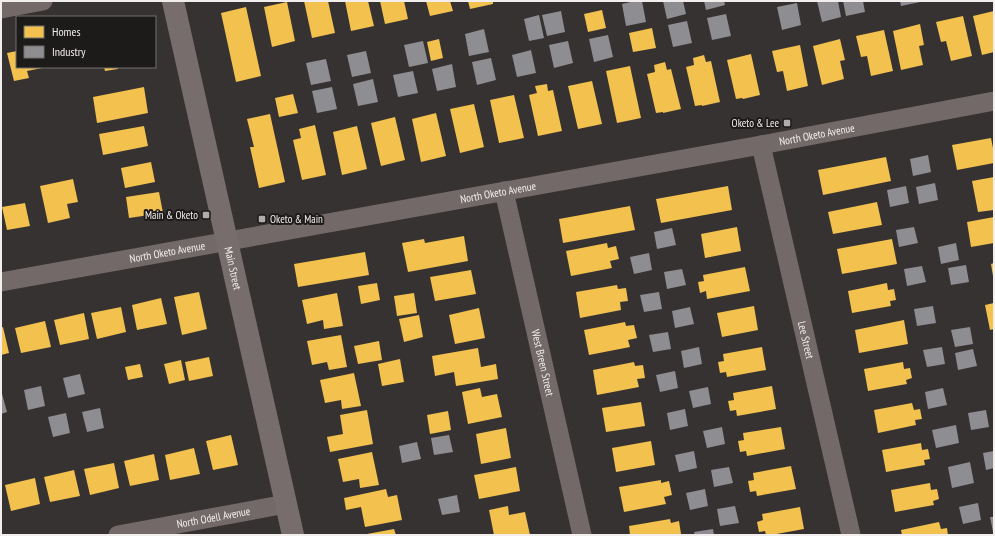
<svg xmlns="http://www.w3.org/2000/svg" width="995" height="536" font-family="'PT Sans Narrow',sans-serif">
  <rect width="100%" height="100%" fill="#373232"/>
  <path fill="#f2c14e" d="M 304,1 L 328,1 L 335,33 L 312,38 Z
    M 345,1 L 368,1 L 374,26 L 351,31 Z
    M 380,1 L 404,1 L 408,19 L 385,24 Z
    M 426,1 L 450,1 L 453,11 L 430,16 Z
    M 468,1 L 493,1 L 493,4 L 470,9 Z
    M 287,2 L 295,41 L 272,47 L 264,7 Z
    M 246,7 L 261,76 L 236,82 L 221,13 Z
    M 602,10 L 606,28 L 588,32 L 584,14 Z
    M 994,11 L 994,52 L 982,55 L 973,16 Z
    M 963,16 L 972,56 L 951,61 L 946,41 L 941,42 L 936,22 Z
    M 920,24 L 924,45 L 919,46 L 923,65 L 901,70 L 893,31 Z
    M 652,28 L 656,48 L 633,52 L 629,33 Z
    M 884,30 L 893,71 L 871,76 L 867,56 L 861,57 L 856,36 Z
    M 439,39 L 443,58 L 431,61 L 427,42 Z
    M 840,39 L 845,60 L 840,61 L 844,79 L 822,85 L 813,46 Z
    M 800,45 L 808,86 L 787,91 L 783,71 L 777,72 L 772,51 Z
    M 17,51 L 17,67 L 42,68 L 27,71 L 29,78 L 14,81 L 7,53 Z
    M 751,54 L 760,95 L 743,99 L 742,98 L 736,99 L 727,60 Z
    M 704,55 L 706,62 L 711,61 L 720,102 L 702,106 L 702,105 L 695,106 L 686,67 L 694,65 L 693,58 Z
    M 665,62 L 667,70 L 671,69 L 681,109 L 663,113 L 663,112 L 656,113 L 647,74 L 655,72 L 654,65 Z
    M 630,66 L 641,118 L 617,123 L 606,71 Z
    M 104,67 L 118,67 L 118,69 L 105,71 Z
    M 592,81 L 602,124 L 578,129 L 568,86 Z
    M 547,84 L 548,91 L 553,90 L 562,131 L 538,136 L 529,95 L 537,93 L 535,86 Z
    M 144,87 L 148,113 L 97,123 L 93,97 Z
    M 293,94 L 298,113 L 279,117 L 275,98 Z
    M 514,95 L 524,138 L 499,143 L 490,100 Z
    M 474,104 L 484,147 L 460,153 L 450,109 Z
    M 436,113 L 446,156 L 421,162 L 412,119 Z
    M 270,114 L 285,182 L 259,188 L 250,147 L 254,147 L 247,119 Z
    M 395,117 L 405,160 L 381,166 L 371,123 Z
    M 315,125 L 326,175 L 302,180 L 293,140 L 301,138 L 299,129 Z
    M 144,126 L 148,146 L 103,155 L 99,134 Z
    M 357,126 L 367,169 L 342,175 L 333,132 Z
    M 991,138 L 994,153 L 994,163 L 957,170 L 952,145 Z
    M 886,157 L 891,181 L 823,195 L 818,170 Z
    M 151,162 L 155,182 L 125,188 L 121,168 Z
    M 994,177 L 994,210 L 978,212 L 972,181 Z
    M 73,179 L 78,202 L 67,204 L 70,218 L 48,223 L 40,186 Z
    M 728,186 L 732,210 L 661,223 L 656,199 Z
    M 159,192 L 163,213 L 129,218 L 126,197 Z
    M 877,202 L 882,225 L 833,234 L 828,212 Z
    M 25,203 L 30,226 L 7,230 L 2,207 Z
    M 630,206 L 635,230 L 563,243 L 559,219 Z
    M 994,217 L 994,243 L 971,247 L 967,222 Z
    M 737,227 L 741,251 L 705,258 L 701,234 Z
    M 464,236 L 468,261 L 408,272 L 402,243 L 424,239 L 425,243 Z
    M 892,239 L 897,264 L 842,274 L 837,249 Z
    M 607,243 L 608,248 L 616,246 L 619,259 L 610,261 L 612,268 L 571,276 L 566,251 Z
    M 365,252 L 369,275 L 298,287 L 294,264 Z
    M 994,263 L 994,276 L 993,276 L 991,264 Z
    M 745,267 L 750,291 L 707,299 L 706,291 L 700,293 L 698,282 L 704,281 L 703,275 Z
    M 471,270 L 476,294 L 435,301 L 430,277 Z
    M 377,283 L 380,300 L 361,304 L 358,286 Z
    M 887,283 L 888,290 L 894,289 L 896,300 L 890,301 L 891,306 L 852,313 L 848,291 Z
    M 617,285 L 618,289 L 626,288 L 628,301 L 620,302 L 621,310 L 580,318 L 576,292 Z
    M 199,292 L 207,329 L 182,335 L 174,297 Z
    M 337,293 L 343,326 L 324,329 L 323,320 L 307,324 L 302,300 Z
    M 414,293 L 417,313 L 397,316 L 394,296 Z
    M 161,298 L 167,324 L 137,330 L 132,305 Z
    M 994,303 L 994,329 L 990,330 L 985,305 Z
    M 754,306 L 758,330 L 722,337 L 717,313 Z
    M 121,307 L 126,332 L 97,339 L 91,313 Z
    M 479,308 L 485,338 L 455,344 L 449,315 Z
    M 84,313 L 89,339 L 60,345 L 54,320 Z
    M 419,315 L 423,337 L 404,342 L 399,319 Z
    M 904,320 L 908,344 L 859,353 L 855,330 Z
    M 45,321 L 51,347 L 21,353 L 15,328 Z
    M 625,322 L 626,326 L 634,325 L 637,338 L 628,340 L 630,347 L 589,355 L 584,330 Z
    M 3,327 L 9,353 L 1,355 L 1,328 Z
    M 341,335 L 347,367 L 329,370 L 327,362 L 312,365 L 307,341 Z
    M 379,341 L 382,360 L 358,364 L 354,346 Z
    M 762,347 L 766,370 L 727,377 L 726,372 L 720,373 L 718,362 L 724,361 L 723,354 Z
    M 478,348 L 481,367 L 496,364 L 498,379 L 456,386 L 454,372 L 435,376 L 432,356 Z
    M 209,357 L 213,376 L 189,381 L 185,362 Z
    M 400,359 L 404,382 L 382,386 L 378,364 Z
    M 181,360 L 185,380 L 169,384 L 164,364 Z
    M 634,362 L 635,366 L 643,365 L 645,378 L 637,379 L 639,387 L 597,395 L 593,370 Z
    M 903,362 L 904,369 L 910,368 L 912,378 L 906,380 L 907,384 L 868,391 L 864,369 Z
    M 140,364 L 143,377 L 128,380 L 125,367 Z
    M 354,373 L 361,406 L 342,409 L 341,400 L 325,403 L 320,380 Z
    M 772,386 L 776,409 L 737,416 L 736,410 L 730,411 L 728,401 L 734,400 L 733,393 Z
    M 480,388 L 482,397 L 497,394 L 502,417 L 468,424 L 462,392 Z
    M 641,402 L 645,426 L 606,432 L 602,408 Z
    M 912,403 L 914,410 L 920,409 L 922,419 L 915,420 L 916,425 L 878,433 L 874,410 Z
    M 367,410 L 373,444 L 330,452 L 327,437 L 343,434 L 340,415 Z
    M 448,411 L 451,430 L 430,434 L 427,415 Z
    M 781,427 L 785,449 L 747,456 L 746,451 L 740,452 L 738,441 L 744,440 L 743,433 Z
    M 506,428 L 511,458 L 481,464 L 476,434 Z
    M 231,435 L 238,465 L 213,470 L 206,441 Z
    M 651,441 L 655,465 L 616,472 L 612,448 Z
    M 921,443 L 922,450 L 928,449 L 930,459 L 924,460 L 925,465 L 886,472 L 882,450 Z
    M 194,448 L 200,474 L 170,480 L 165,455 Z
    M 372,452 L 379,485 L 360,488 L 359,479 L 343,482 L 338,459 Z
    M 154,454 L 159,480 L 130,486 L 124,461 Z
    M 114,463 L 119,488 L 90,495 L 84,469 Z
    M 791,466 L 796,489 L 757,496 L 756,491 L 750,492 L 748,481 L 754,480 L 753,473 Z
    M 516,467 L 520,491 L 479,499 L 474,475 Z
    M 74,470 L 80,496 L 50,502 L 44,477 Z
    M 35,478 L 40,504 L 11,511 L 5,485 Z
    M 661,480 L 661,483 L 669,481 L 672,495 L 664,497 L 666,504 L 624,512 L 619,487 Z
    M 930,483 L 931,490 L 937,489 L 939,499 L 933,501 L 934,505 L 895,512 L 891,490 Z
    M 386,489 L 388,497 L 397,495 L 402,520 L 365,527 L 361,507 L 346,510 L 344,498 Z
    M 508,506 L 509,515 L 525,512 L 530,535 L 494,535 L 489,510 Z
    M 800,507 L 804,529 L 771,535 L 766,535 L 765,531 L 759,532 L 757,522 L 763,520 L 762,514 Z
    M 670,519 L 671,523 L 679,521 L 681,534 L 630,535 L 629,526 Z
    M 939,522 L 941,529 L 947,528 L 948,535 L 902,535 L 901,530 Z
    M 394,529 L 396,535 L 367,535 L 367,534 Z"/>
  <path fill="#8d8d92" d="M 635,1 L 642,1 L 646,22 L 626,26 L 622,4 Z
    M 663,1 L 683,1 L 686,14 L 667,19 Z
    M 704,1 L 724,1 L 725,5 L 706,10 Z
    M 817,1 L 838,1 L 841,17 L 822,22 Z
    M 843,1 L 863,1 L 865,12 L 846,16 Z
    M 900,1 L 920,1 L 920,2 L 901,6 Z
    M 797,3 L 801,25 L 782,30 L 777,7 Z
    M 561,11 L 565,32 L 547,36 L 542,15 Z
    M 726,14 L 731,36 L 712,40 L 707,18 Z
    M 539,15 L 544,38 L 529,41 L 524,19 Z
    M 687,21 L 692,43 L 673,47 L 668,25 Z
    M 484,29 L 489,52 L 469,56 L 465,34 Z
    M 608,35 L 613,57 L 594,62 L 589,39 Z
    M 423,41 L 428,63 L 409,67 L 404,45 Z
    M 568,41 L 573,63 L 554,68 L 549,45 Z
    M 531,50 L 536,73 L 517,77 L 512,55 Z
    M 366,51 L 371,73 L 352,77 L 347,55 Z
    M 491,58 L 496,80 L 477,85 L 472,62 Z
    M 326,59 L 331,81 L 311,85 L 306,63 Z
    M 452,64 L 456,87 L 437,91 L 432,69 Z
    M 413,71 L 418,93 L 398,97 L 393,75 Z
    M 373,79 L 378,102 L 358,106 L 353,84 Z
    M 332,87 L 337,109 L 317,113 L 312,91 Z
    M 928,155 L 931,172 L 913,176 L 910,159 Z
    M 935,183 L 938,200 L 919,204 L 916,187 Z
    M 906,186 L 909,203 L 890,207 L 887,190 Z
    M 914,227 L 918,243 L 899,247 L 896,230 Z
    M 672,228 L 676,245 L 657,249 L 654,232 Z
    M 956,243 L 959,260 L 941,264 L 938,247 Z
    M 649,253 L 652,270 L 634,274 L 630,257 Z
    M 966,265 L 969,282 L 951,285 L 948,268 Z
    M 922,266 L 926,282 L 907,286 L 904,269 Z
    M 682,269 L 686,285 L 667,289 L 664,272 Z
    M 659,292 L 662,309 L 644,312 L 640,295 Z
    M 933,306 L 936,323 L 917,326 L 914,309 Z
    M 690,307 L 694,324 L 675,328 L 672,311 Z
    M 970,327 L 973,344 L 955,347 L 951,330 Z
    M 668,332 L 671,349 L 653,352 L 649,335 Z
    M 699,347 L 702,364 L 684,368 L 681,351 Z
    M 942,347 L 945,364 L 927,367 L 923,350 Z
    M 973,349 L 977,366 L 958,370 L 955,353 Z
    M 675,371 L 678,388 L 660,392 L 656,375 Z
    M 80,374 L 85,394 L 68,398 L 63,378 Z
    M 41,386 L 45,406 L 28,410 L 24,390 Z
    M 708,387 L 711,404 L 693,408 L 689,391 Z
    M 943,388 L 947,405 L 928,409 L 925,392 Z
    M 1,390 L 7,412 L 1,414 Z
    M 100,408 L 104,428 L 87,432 L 82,412 Z
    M 685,409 L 688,426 L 670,430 L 667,413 Z
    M 986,410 L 989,427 L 971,430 L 968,413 Z
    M 66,413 L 70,433 L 53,437 L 48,417 Z
    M 956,425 L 959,443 L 936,448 L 932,430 Z
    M 722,427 L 725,444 L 707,448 L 703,431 Z
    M 449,435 L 453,452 L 434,455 L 431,438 Z
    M 417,442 L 421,459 L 402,463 L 399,446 Z
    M 694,451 L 697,468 L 679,472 L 675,455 Z
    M 994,451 L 994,468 L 986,470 L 983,453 Z
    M 970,462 L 974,483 L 952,488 L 948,467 Z
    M 729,467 L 733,483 L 714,487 L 711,470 Z
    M 705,489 L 708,506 L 690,510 L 686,493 Z
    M 457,495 L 460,512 L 442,515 L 438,499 Z
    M 978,503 L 981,520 L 963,524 L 959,507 Z
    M 735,506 L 739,523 L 720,526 L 717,509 Z
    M 990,517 L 994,517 L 994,532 L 993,532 Z
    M 713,529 L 714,535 L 695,535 L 694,532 Z"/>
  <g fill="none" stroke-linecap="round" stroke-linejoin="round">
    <g stroke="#736969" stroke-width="19">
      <path d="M 1,9 L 43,1"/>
      <path id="s1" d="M 761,145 L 851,535"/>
      <path id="s2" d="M 504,191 L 582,535"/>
      <path id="s3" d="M 1,282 L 761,145 L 994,101"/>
      <path id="s4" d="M 118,535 L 286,504"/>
    </g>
    <path stroke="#776d6c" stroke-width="22" id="s5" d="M 173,1 L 293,535"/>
  </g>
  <g fill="#b1acac" stroke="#1d1a1a" stroke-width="1.5">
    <rect x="783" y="119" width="8" height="8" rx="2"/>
    <rect x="202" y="211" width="8" height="8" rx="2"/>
    <rect x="258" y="215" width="8" height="8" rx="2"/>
  </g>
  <g text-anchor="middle" stroke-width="4" stroke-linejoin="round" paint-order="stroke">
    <g font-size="11" fill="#f2eeed" stroke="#1d1a1a" text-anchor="end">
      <text x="779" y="127">Oketo &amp; Lee</text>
      <text x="198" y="219">Main &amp; Oketo</text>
      <text x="270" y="223" text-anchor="start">Oketo &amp; Main</text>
    </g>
    <g font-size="11" fill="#f2eeed" stroke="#1d1a1a">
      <text dy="4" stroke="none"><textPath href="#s3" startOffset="829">North Oketo Avenue</textPath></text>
      <text dy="4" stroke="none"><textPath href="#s3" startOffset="505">North Oketo Avenue</textPath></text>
      <text dy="4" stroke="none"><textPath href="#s3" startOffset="169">North Oketo Avenue</textPath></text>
      <text dy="4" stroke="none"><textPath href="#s5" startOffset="274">Main Street</textPath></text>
      <text dy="4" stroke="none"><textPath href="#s1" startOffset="200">Lee Street</textPath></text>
      <text dy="4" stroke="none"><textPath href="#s2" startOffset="176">West Breen Street</textPath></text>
      <text dy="4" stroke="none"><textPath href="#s4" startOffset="97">North Odell Avenue</textPath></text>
    </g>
  </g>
  <rect width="995" height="536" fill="none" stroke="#f2eeed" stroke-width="4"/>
  <rect x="16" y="16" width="140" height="52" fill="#1d1a1a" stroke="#726f6e"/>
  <rect x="24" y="26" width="20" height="12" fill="#f2c14e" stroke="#726f6e"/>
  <text x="52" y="36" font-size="12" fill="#f2eeed">Homes</text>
  <rect x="24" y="46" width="20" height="12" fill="#8d8d92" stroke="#726f6e"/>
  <text x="52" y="56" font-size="12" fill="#f2eeed">Industry</text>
</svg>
